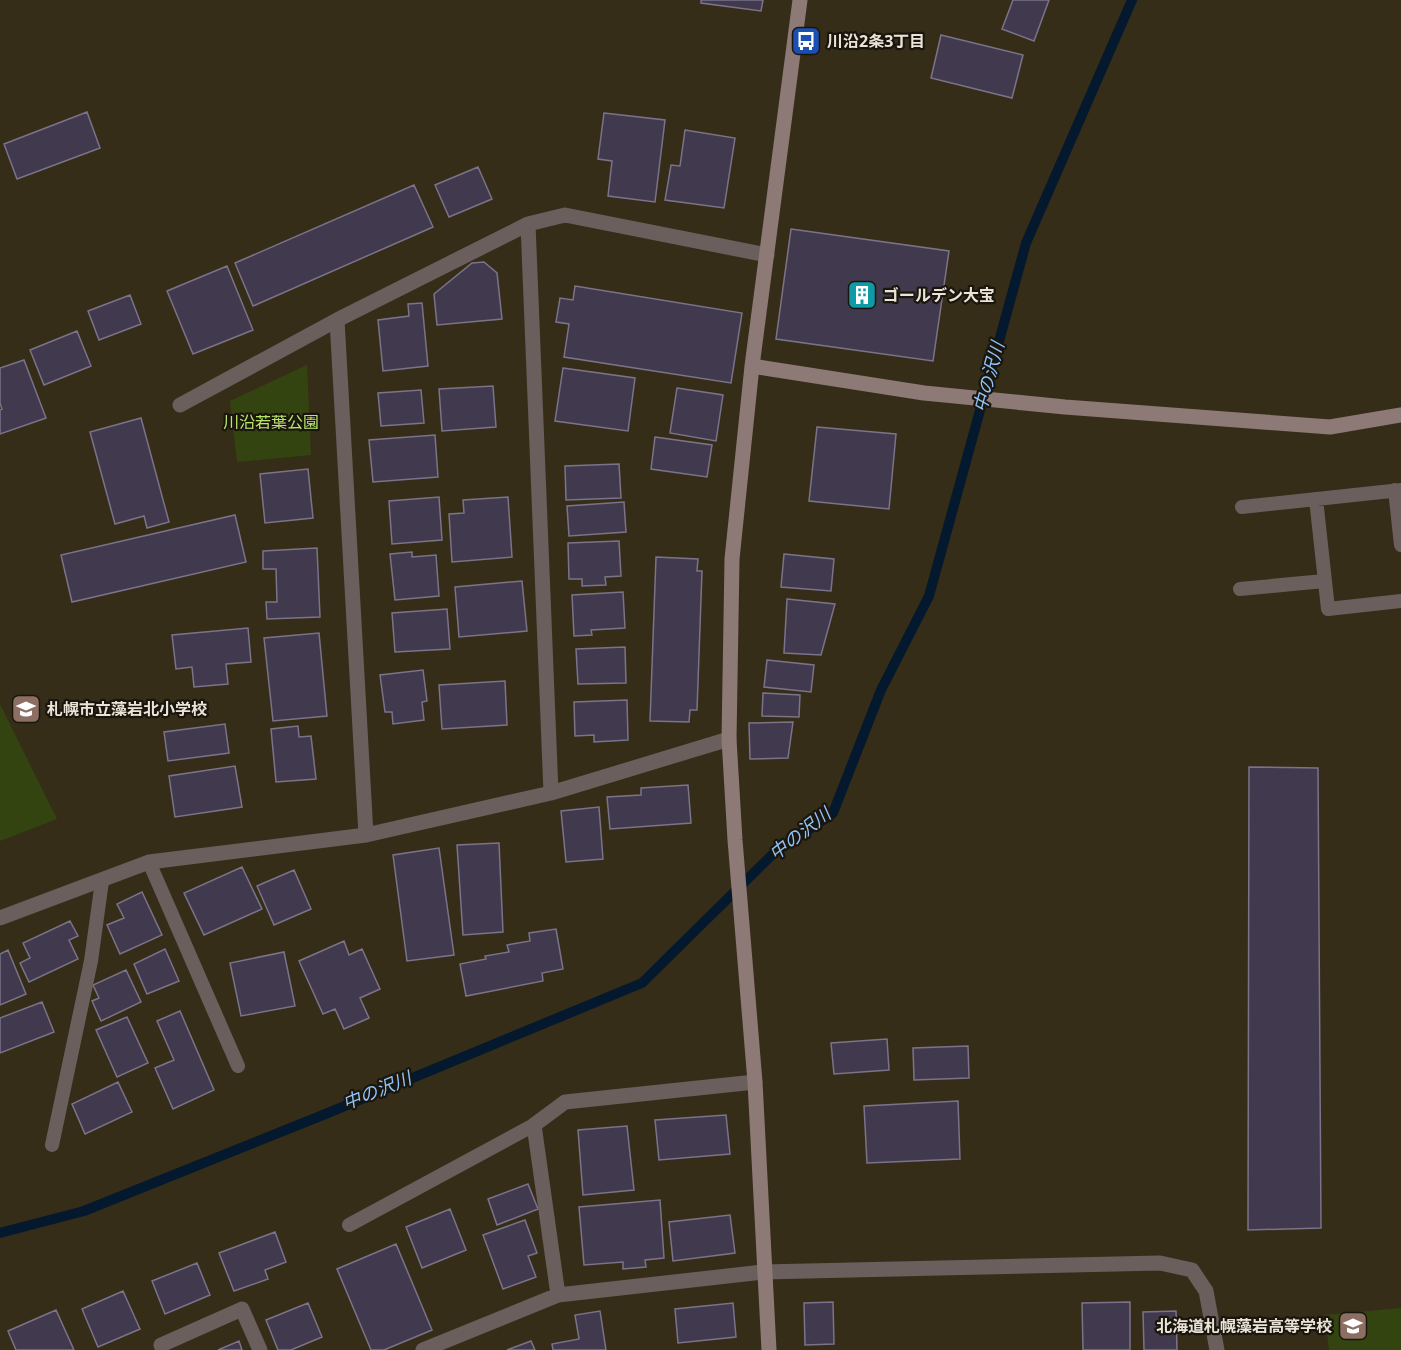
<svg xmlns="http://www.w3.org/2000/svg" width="1401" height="1350" font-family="'Noto Sans','Noto Sans JP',sans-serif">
  <rect width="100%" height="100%" fill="#362d19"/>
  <path fill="#334410" d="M 307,365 L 311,455 L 237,462 L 230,401 Z
    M 0,704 L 57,819 L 0,841 Z
    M 1401,1308 L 1401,1350 L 1329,1350 L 1325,1315 Z"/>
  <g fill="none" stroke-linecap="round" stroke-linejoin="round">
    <path stroke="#04192e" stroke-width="10" d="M 0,1233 L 84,1211 L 323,1115 L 642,983 L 775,852 L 833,813 L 881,690 L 929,596 L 1026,243 L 1132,0"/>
  </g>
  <path fill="#413a4e" stroke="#7b7389" stroke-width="1.5" d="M 701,0 L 763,0 L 761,11 L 701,3 Z
    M 1013,0 L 1049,0 L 1034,41 L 1002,29 Z
    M 941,35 L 1023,55 L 1012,98 L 931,78 Z
    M 87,112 L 100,148 L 17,179 L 4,144 Z
    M 604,113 L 665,120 L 655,202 L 608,196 L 612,161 L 598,159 Z
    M 685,130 L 735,138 L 724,208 L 665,200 L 671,165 L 680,166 Z
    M 478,167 L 492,199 L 449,217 L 435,185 Z
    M 414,185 L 433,227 L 253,306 L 235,263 Z
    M 791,229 L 949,251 L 933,361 L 776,339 Z
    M 484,262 L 497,273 L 502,319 L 437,325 L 434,294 L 472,263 Z
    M 227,266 L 253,330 L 193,354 L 167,291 Z
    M 575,286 L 742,313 L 731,383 L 564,357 L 569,324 L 556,322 L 560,298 L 573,300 Z
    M 130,295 L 141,324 L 99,340 L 88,311 Z
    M 422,303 L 428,366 L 383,371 L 378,320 L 409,316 L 408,304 Z
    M 77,331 L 91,366 L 44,385 L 30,350 Z
    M 24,360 L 46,418 L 0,434 L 0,410 L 2,409 L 0,403 L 0,368 Z
    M 563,368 L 635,378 L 628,431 L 555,421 Z
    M 493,386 L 496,427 L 442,431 L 439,389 Z
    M 677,388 L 723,395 L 716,441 L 670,433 Z
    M 421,390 L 424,423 L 381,426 L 378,393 Z
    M 141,418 L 169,522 L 147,528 L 144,516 L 115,524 L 90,432 Z
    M 817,427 L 896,434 L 889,509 L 809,501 Z
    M 435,435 L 438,477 L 373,482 L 369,440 Z
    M 655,437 L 712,445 L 707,477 L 651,469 Z
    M 619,464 L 621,498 L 566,500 L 565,466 Z
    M 308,469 L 313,518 L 265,523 L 260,474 Z
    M 439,497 L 442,540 L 392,544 L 389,501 Z
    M 508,497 L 512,557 L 452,562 L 449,514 L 464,513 L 463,500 Z
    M 624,502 L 626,532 L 569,536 L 567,506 Z
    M 235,515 L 246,562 L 72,602 L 61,555 Z
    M 619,541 L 621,576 L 605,577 L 606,585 L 582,586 L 582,579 L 569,579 L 568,543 Z
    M 317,548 L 320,617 L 267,619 L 266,602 L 277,602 L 276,569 L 263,569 L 263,551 Z
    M 412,552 L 412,557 L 436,555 L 439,596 L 395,600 L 390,554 Z
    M 784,554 L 834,559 L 831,591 L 781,587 Z
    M 656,557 L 698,559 L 697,571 L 702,571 L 697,710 L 690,710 L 689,722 L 650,721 Z
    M 522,581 L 527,631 L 459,637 L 455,587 Z
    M 623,592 L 625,628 L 591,630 L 592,635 L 574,636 L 572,595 Z
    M 787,599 L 835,604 L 821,655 L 784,653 Z
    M 447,609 L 450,649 L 395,652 L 392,613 Z
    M 248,628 L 251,662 L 226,664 L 228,684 L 194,687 L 192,667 L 176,669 L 172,635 Z
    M 319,633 L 327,716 L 273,721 L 264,638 Z
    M 625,647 L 626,683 L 578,684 L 576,649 Z
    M 767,660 L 814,665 L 811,692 L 764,687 Z
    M 423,670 L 427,701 L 422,702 L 424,720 L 393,724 L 392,712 L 385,712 L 380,675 Z
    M 505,681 L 507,725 L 442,729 L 439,685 Z
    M 763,693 L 800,695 L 799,717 L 762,716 Z
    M 627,700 L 628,740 L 594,742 L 594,735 L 575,736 L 574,702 Z
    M 793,722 L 788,758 L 750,759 L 749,723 Z
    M 225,724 L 229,753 L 168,761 L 164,732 Z
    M 298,726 L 299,737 L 311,736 L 316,779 L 276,782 L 271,729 Z
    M 235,766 L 242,807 L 175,817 L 169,776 Z
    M 1249,767 L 1318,768 L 1321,1228 L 1248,1230 Z
    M 688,785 L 691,823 L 610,829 L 607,797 L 641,795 L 641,788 Z
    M 599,807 L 603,859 L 566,862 L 561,811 Z
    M 499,843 L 503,932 L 463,935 L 457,845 Z
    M 439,848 L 454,955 L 407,961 L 393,855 Z
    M 242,867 L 262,909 L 204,935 L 184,893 Z
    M 294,870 L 311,909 L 274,925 L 257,886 Z
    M 142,892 L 162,935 L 120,954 L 107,925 L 124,918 L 117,904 Z
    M 70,921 L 78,936 L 69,940 L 78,959 L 29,982 L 20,963 L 30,958 L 23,943 Z
    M 556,929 L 563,969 L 542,973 L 543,981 L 466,996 L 460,964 L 486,959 L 485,956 L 509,952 L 507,945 L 530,941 L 529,933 Z
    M 344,941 L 349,955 L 362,949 L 380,989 L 360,998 L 369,1018 L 344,1029 L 335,1009 L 323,1014 L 299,961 Z
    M 165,949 L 179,981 L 147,994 L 134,964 Z
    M 8,950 L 26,994 L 0,1005 L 0,954 Z
    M 284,952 L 295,1006 L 241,1016 L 230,963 Z
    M 126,970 L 141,1002 L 101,1021 L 92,1001 L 99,998 L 93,985 Z
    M 42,1002 L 54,1032 L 0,1053 L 0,1018 Z
    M 180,1011 L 214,1090 L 173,1109 L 155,1068 L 174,1060 L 157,1021 Z
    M 127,1017 L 148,1063 L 117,1077 L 96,1030 Z
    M 887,1039 L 889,1070 L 834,1074 L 831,1043 Z
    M 968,1046 L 969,1078 L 914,1080 L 913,1048 Z
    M 118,1082 L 132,1112 L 85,1134 L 72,1104 Z
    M 958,1101 L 960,1159 L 867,1163 L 864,1106 Z
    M 726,1115 L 730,1154 L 659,1160 L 655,1120 Z
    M 627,1126 L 634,1190 L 583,1195 L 578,1130 Z
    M 528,1184 L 538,1209 L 497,1225 L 488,1199 Z
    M 660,1200 L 664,1258 L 645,1260 L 646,1267 L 623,1269 L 623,1262 L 584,1265 L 579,1207 Z
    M 450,1209 L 466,1250 L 422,1268 L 406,1227 Z
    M 730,1215 L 735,1253 L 673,1261 L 669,1222 Z
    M 525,1220 L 537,1253 L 528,1256 L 536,1277 L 503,1289 L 483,1235 Z
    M 275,1232 L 286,1262 L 265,1270 L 268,1279 L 234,1291 L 219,1253 Z
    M 396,1244 L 432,1330 L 384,1350 L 371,1350 L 337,1269 Z
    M 197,1263 L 210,1295 L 165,1314 L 152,1281 Z
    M 123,1291 L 140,1329 L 98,1347 L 82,1309 Z
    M 833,1302 L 834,1344 L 805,1345 L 804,1303 Z
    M 1130,1302 L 1130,1350 L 1083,1350 L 1082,1303 Z
    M 308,1303 L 322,1337 L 291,1350 L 278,1350 L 266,1320 Z
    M 733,1303 L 736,1337 L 678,1343 L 675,1309 Z
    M 56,1310 L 74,1350 L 16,1350 L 8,1331 Z
    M 600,1311 L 606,1350 L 553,1350 L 552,1344 L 579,1339 L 575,1315 Z
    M 1176,1311 L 1177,1350 L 1144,1350 L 1143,1312 Z
    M 239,1341 L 242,1350 L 218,1350 Z
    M 531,1341 L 535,1350 L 507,1350 Z"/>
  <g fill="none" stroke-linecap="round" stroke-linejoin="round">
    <path stroke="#6b5f5d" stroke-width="14" d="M 1395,490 L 1401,545
      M 1316,499 L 1328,609 L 1401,601
      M 1242,507 L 1401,490
      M 1240,589 L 1324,581
      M 149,862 L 238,1066
      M 52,1145 L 91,961 L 102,881
      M 349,1225 L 534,1125"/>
    <path stroke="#6b5f5d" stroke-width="15" d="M 528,224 L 551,793
      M 337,320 L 366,835
      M 180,405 L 337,320 L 528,224 L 565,215 L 767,255
      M 0,918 L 149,862 L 366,835 L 551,793 L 729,739
      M 558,1295 L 534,1125 L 565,1102 L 755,1082
      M 163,1350 L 161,1345 L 242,1309 L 260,1350
      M 423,1350 L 558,1295 L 763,1272 L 1160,1263 L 1192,1270 L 1206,1291 L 1217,1350"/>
    <path stroke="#8d7a76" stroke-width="15" d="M 752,366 L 924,393 L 1065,407 L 1330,427 L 1401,415
      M 769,1350 L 755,1082 L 735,840 L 729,739 L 732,559 L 752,366 L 800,0"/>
  </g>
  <defs>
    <g id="bus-square" transform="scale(1.5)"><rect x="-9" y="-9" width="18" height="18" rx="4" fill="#1a4fb4" stroke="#1a160d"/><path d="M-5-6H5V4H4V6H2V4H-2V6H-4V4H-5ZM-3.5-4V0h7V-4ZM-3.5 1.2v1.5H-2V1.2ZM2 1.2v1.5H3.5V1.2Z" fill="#fff"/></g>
    <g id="building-square" transform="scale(1.5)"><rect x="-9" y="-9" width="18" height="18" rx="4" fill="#0f9aa8" stroke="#1a160d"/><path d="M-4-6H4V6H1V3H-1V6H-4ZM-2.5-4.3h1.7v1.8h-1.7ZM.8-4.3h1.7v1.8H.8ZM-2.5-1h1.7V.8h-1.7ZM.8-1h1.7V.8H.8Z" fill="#fff"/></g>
    <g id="school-square" transform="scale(1.5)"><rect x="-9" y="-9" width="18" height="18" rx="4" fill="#8d6e63" stroke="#1a160d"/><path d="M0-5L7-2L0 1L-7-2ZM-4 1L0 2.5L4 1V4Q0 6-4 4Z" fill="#fff"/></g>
  </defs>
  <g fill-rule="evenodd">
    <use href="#bus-square" x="806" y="41"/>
    <use href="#building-square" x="862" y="295"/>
    <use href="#school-square" x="26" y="709"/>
    <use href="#school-square" x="1353" y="1326"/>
  </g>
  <g text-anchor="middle" stroke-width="4.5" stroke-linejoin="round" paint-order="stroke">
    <g font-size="16" font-weight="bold" fill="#eae4d8" stroke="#1a160d" text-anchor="start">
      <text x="827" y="47">川沿2条3丁目</text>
      <text x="883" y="301">ゴールデン大宝</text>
      <text x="47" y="715">札幌市立藻岩北小学校</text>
      <text x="1332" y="1332" text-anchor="end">北海道札幌藻岩高等学校</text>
    </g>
    <g font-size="16" fill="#b9e56b" stroke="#1a160d">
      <text x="271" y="428">川沿若葉公園</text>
    </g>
    <g font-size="18" font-style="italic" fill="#90c4fa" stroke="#1a160d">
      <text transform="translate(989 377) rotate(-75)" y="6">中の沢川</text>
      <text transform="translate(800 834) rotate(-38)" y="6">中の沢川</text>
      <text transform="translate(377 1091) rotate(-22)" y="6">中の沢川</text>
    </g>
  </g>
</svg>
